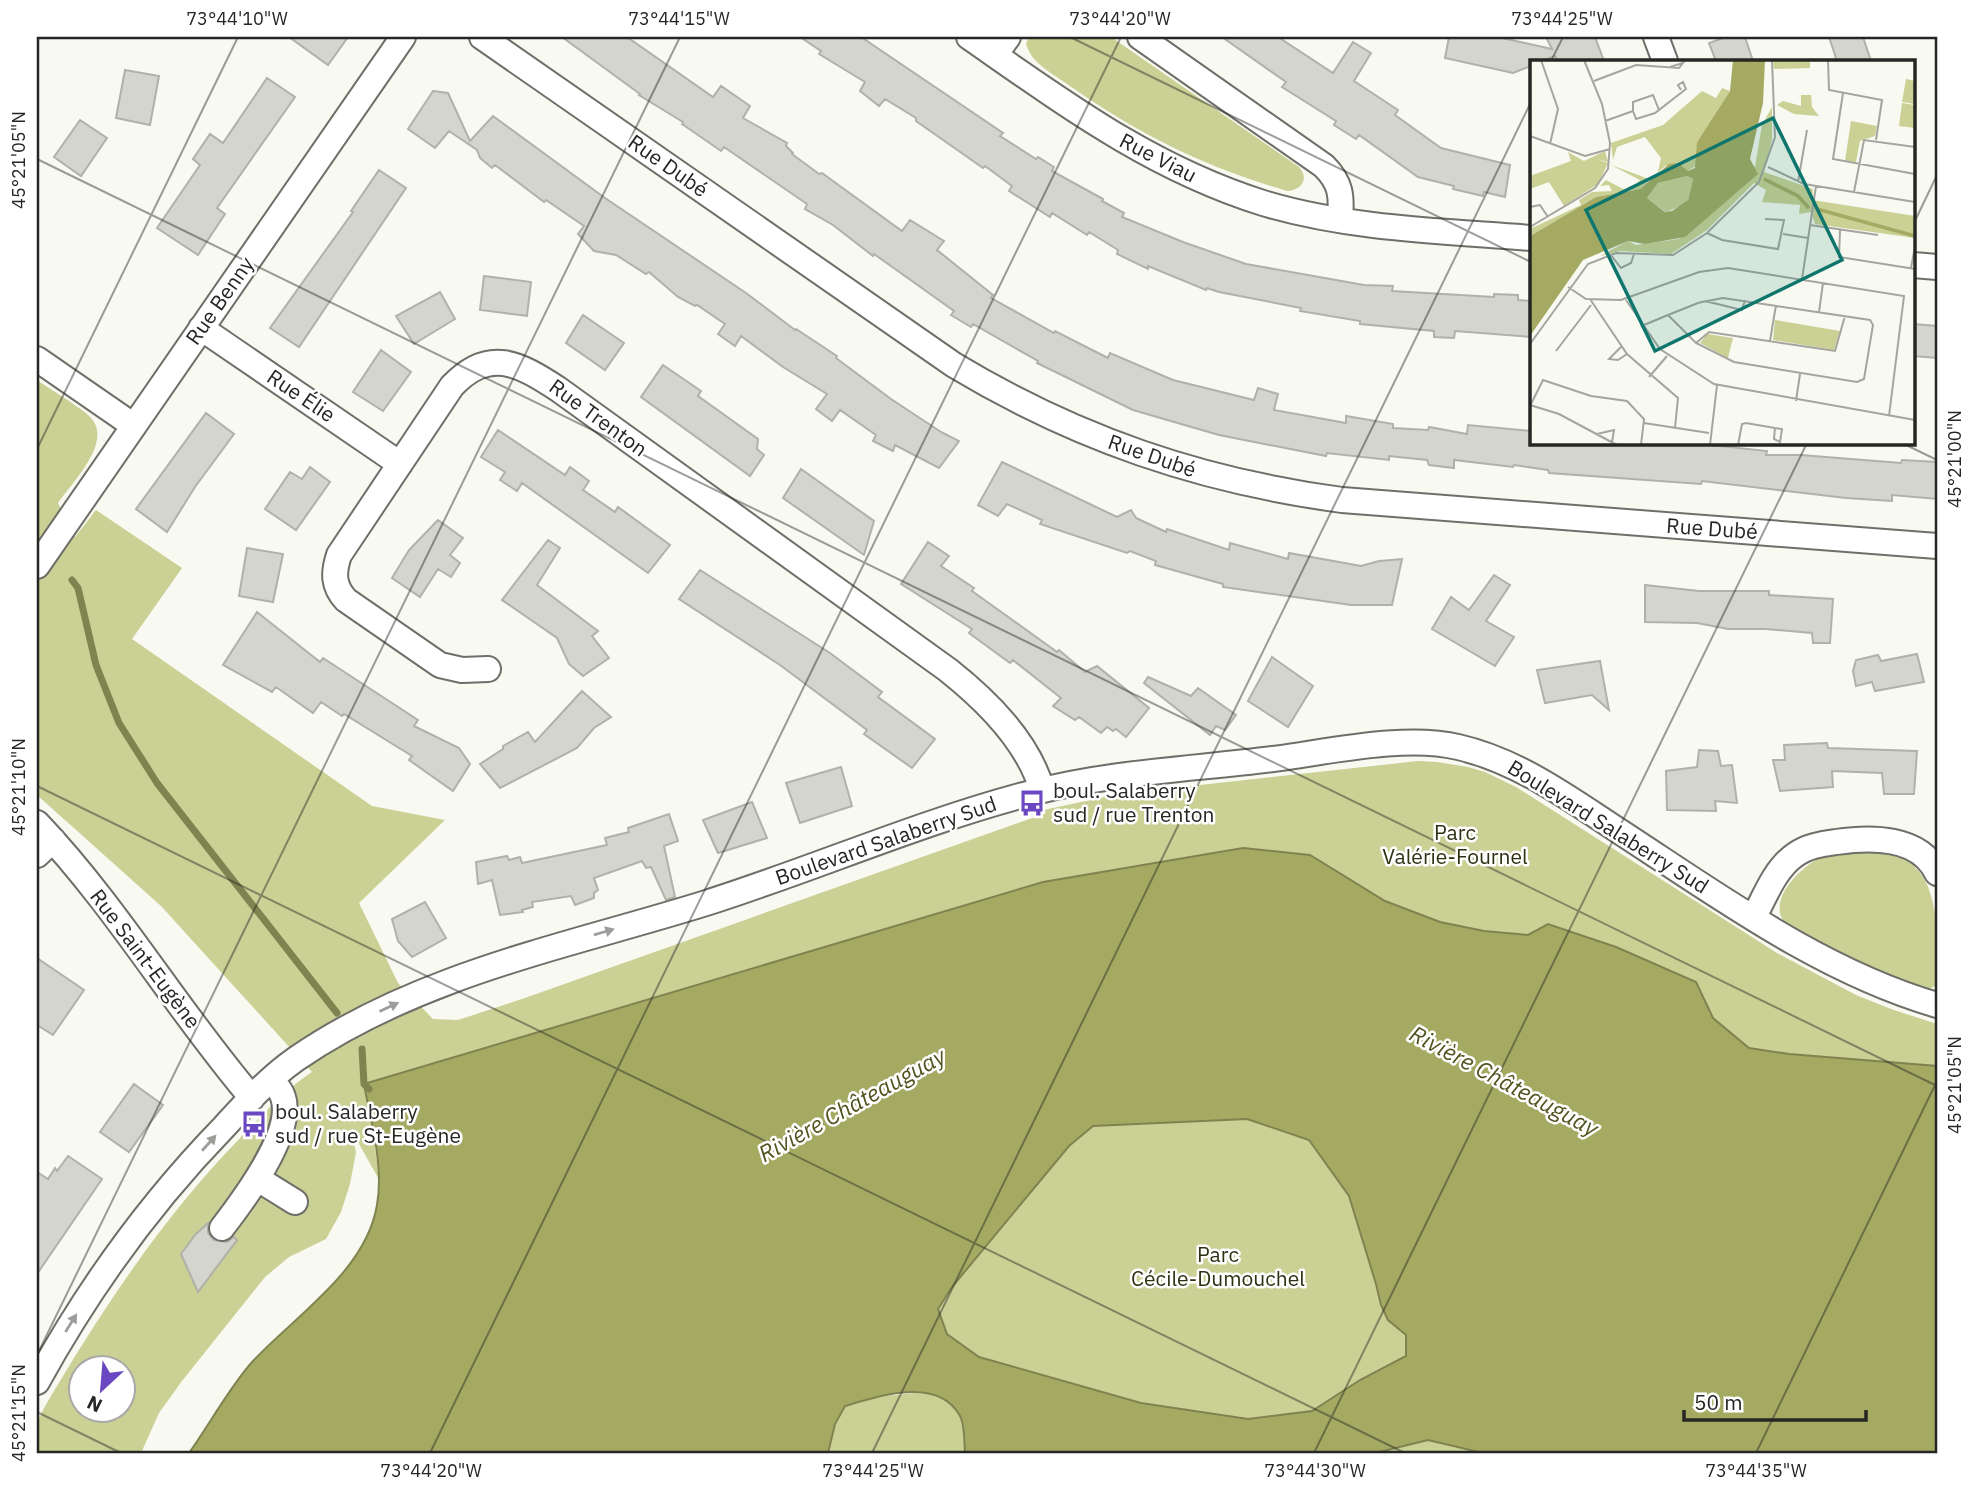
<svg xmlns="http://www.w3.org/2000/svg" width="1974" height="1490" font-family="'IBM Plex Sans',sans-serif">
  <rect width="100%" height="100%" fill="#f8f9f1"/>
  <path fill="#cbd095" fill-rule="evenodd" d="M 1029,37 L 1111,37 L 1299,167 C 1310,179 1301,190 1287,191 C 1202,166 1140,135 1067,84 C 1052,73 1032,64 1026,44 Z
    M 37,380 C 53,391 72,402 87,414 C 117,438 74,480 58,503 L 75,537 L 96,510 L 182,568 L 132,639 L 372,806 L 445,820 L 359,903 L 398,983 L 433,1019 L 458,1020 L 522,999 L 1035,817 L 1034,812 L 1119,794 L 1418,761 L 1437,762 L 1468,767 L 1485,772 L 1516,787 L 1777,953 L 1856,995 L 1891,1009 L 1937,1024 L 1937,1066 L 1789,1054 L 1749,1048 L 1712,1018 L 1696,982 L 1616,947 L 1548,924 L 1528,935 L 1484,931 L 1440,922 L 1385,901 L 1310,855 L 1243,848 L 1043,882 L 365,1084 L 380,1181 L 351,1130 L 356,1152 L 350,1184 L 341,1212 L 326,1239 L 289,1257 L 265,1277 L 182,1381 L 159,1413 L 141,1453 L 37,1453 L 37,1422 L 44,1408 C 101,1311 162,1218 241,1137 C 263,1114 285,1090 312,1072 L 161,906 L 37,795 ZM 80,1368 L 122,1368 L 122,1410 L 80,1410 Z
    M 1851,851 C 1866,852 1885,852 1899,857 C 1944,873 1937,948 1937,985 L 1927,990 C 1877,974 1831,949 1785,923 C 1765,899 1805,861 1829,854 C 1836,852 1844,852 1851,851 Z
    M 1247,1119 L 1309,1140 L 1349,1196 L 1376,1284 L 1381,1305 L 1388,1320 L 1406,1335 L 1406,1356 L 1311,1411 L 1248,1419 L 1141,1403 L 979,1357 L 947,1333 L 938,1309 L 952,1287 L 1069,1146 L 1093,1126 Z
    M 923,1392 C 964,1404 961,1414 965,1453 L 828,1453 L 835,1424 L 844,1406 L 878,1397 Z
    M 1428,1440 L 1483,1453 L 1375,1453 Z"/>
  <path fill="#a5aa63" stroke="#7f8350" stroke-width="2" fill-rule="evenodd" d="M 1243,848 L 1310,855 L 1385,901 L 1440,922 L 1484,931 L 1528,935 L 1548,924 L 1616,947 L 1696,982 L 1713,1018 L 1749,1048 L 1789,1054 L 1937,1066 L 1937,1453 L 1483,1453 L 1428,1440 L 1375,1453 L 965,1453 C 964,1442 965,1425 960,1416 C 938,1376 879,1396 845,1406 L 835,1424 L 828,1453 L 189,1453 C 209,1425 231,1385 253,1361 C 296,1315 366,1271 377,1205 C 384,1166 371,1123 364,1084 L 1043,882 ZM 1247,1119 L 1309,1140 L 1349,1196 L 1376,1284 L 1381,1305 L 1388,1320 L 1406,1335 L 1406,1356 L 1360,1380 L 1312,1411 L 1248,1419 L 1141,1403 L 979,1357 L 947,1334 L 938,1309 L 952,1287 L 1069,1146 L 1093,1126 Z"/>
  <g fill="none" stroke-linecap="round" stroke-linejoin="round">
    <path stroke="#7f8350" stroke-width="7" d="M 72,580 L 78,588 L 96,665 L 119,723 L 157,783 L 337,1013
      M 362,1049 L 364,1084 L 369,1089"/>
  </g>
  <path fill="#d4d5cd" stroke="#b0b1a9" stroke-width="2" d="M 289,37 L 348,37 L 328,65 Z
    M 562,37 L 627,37 L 713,97 L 721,86 L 750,106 L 743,118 L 787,143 L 786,146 L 793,153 L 792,154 L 819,174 L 822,173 L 902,231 L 910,220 L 944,241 L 937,250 L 993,295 L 991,298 L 1054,333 L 1055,331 L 1108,358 L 1110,353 L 1173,380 L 1254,400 L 1258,388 L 1278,394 L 1274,410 L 1346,423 L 1346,416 L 1393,424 L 1393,428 L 1428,430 L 1429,427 L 1467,434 L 1468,425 L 1531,431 L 1531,443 L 1692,443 L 1767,451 L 1766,455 L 1801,455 L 1901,463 L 1902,460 L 1937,462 L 1937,499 L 1892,495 L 1892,501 L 1846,498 L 1702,481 L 1701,484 L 1549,473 L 1548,470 L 1514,465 L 1513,467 L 1454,460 L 1454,468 L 1429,465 L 1427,460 L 1389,456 L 1389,460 L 1327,453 L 1326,456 L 1219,435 L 1133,410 L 1037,363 L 1038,361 L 973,324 L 971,327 L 951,315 L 954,311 L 874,254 L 873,256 L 833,225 L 805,209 L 807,204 L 724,147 L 721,151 L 682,124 L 683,122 L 639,95 L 640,94 Z
    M 800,37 L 861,37 L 1003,133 L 1000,136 L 1036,159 L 1038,157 L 1054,167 L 1052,171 L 1103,199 L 1102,201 L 1124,213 L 1122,217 L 1183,242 L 1246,264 L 1364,285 L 1393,286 L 1392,291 L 1494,297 L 1494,294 L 1518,295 L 1518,300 L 1531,301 L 1531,337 L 1455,331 L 1454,338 L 1434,337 L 1434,331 L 1360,324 L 1360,321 L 1300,311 L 1301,308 L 1219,292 L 1207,288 L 1206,290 L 1148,266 L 1148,269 L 1117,254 L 1118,250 L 1089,232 L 1087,235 L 1052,213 L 1050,217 L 1009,191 L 1012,186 L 985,166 L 983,168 L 916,121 L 916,118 L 885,99 L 879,106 L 860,91 L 865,82 L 819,54 L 821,51 Z
    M 1222,37 L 1278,37 L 1333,73 L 1353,42 L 1371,53 L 1354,81 L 1398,110 L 1395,115 L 1441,148 L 1510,165 L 1505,197 L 1484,192 L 1483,196 L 1453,189 L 1454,186 L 1418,177 L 1359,135 L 1356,139 L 1334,125 L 1336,121 L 1282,87 L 1286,82 Z
    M 1449,37 L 1498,37 L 1552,49 L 1546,37 L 1595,37 L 1604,61 L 1558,61 L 1555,56 L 1542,61 L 1531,61 L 1531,66 L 1513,73 L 1445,58 Z
    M 1726,37 L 1745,37 L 1753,61 L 1716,61 L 1709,43 Z
    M 1829,37 L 1863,37 L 1871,61 L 1837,61 Z
    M 125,70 L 159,76 L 150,125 L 116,118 Z
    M 267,78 L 295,97 L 217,208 L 225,214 L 198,255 L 157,228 L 200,165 L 193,159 L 210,134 L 223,143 Z
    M 433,91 L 448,93 L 470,141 L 493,116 L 605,198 L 746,293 L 795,330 L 796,329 L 837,356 L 836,358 L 891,399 L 941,432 L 959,441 L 939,468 L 895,445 L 893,451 L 873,441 L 876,435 L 840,410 L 832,421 L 816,409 L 827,394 L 783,367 L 741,336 L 735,346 L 718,334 L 725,324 L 697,305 L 695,306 L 678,297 L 649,272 L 646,274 L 616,255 L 594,251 L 578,234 L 584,226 L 546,200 L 544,202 L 495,165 L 492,168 L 480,158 L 477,150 L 449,131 L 435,148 L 408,129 Z
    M 80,120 L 107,138 L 81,176 L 54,157 Z
    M 379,170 L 406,188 L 299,347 L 270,328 L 353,212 L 351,211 Z
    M 484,276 L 531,282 L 527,316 L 480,310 Z
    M 440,292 L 455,319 L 414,344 L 396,316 Z
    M 583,315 L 624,343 L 605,370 L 566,343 Z
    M 1913,324 L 1937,326 L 1937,358 L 1913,356 Z
    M 381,350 L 411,372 L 383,411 L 353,392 Z
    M 663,365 L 701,391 L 698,396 L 758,439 L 757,449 L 764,455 L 750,476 L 641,397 Z
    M 206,413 L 234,434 L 195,487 L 167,532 L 136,509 Z
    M 498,430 L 565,475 L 570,467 L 589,481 L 583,490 L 615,512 L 618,507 L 670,545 L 648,573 L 522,483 L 517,491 L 500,480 L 505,472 L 481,457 Z
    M 1002,462 L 1117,517 L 1131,510 L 1136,518 L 1166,532 L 1167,529 L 1229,550 L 1230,543 L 1288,559 L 1289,553 L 1361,566 L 1379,561 L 1402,559 L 1392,605 L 1351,605 L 1223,587 L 1223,584 L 1155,565 L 1156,561 L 1130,551 L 1127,553 L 1040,524 L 1042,520 L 1007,504 L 998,516 L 978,505 Z
    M 310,467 L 330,482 L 296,530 L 265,509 L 290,472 L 302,479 Z
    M 801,469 L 874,521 L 864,555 L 783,498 Z
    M 438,520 L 463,538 L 450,555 L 460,563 L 451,577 L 438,569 L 420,597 L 392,578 L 409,550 Z
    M 548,540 L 560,548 L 537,585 L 598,631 L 592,636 L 609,658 L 583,676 L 569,664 L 557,638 L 502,600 Z
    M 928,542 L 949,556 L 941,566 L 974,588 L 972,591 L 1057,652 L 1059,650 L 1085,672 L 1097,666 L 1149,708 L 1126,737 L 1116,729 L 1113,731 L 1107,727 L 1101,733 L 1079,717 L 1075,720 L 1053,706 L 1061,698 L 1013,660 L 1010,663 L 969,633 L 972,629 L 901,584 Z
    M 247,548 L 283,554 L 273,602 L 239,596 Z
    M 700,570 L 830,653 L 882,692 L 878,697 L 935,739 L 912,768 L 864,734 L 867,730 L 780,665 L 679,599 Z
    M 1494,575 L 1510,585 L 1486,621 L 1514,637 L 1495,666 L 1432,629 L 1451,597 L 1469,610 Z
    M 1645,585 L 1699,591 L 1769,591 L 1769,595 L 1833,599 L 1830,643 L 1813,643 L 1812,633 L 1765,629 L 1728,629 L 1697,623 L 1645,622 Z
    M 257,612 L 320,662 L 323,658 L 418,720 L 414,726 L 459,748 L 470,764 L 453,791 L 409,760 L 412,756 L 344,714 L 342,716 L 321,702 L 313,713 L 276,687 L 272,692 L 223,665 Z
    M 1917,654 L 1924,682 L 1875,691 L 1872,682 L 1856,686 L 1853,671 L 1856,660 L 1878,655 L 1881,661 Z
    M 1272,657 L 1313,686 L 1288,727 L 1248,701 Z
    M 1600,661 L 1609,710 L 1592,695 L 1545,703 L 1537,670 Z
    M 1148,677 L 1191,696 L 1198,688 L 1236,715 L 1225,730 L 1216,726 L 1210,735 L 1144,683 Z
    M 582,691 L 611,717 L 594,728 L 577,748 L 500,788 L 480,764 L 503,749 L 503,746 L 528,732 L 535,742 Z
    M 1827,743 L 1828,748 L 1917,751 L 1914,794 L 1884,794 L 1882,773 L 1832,771 L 1833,787 L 1780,791 L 1773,760 L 1785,760 L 1784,745 Z
    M 1699,750 L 1718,751 L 1721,766 L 1732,765 L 1737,803 L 1715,801 L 1716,811 L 1667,810 L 1666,771 L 1697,767 Z
    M 841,767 L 852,806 L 800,823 L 786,783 Z
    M 752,802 L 767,838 L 718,853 L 703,820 Z
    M 669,814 L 678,841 L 664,846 L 675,897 L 666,900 L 651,867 L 646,868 L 642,861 L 594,878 L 598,890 L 594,893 L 594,898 L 575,905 L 571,896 L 532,902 L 533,907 L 522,910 L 523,912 L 500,915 L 492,880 L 478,884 L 476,862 L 507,856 L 509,860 L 520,857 L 522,863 L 607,845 L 605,838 L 629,832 L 628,828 Z
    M 425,902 L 446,938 L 412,957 L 398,941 L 392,919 Z
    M 37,958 L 84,990 L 53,1035 L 37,1025 Z
    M 134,1084 L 163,1105 L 129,1152 L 100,1132 Z
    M 68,1156 L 102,1179 L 37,1274 L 37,1172 L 48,1179 L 55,1168 L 57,1171 Z
    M 208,1223 L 208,1233 L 214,1240 L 227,1242 L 234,1237 L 237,1240 L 198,1292 L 181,1254 L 195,1235 Z"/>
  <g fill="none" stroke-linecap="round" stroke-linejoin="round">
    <g stroke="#6e6f68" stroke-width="28">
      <path id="minor" d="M 482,37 L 954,365 C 1077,439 1201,481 1342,500 L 1937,546
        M 969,37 C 1064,103 1151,168 1263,203 C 1349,229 1442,231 1531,238
        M 1140,37 L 1324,166 C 1341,183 1342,196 1340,219
        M 1656,37 L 1665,61
        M 995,55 L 1008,37
        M 1913,265 L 1937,267
        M 201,328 L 400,464
        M 37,359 L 134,426
        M 37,566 L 403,37
        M 488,669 L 462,670 L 440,665 L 346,600 C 333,586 333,573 339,555 L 452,386 C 489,347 518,363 558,389 L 948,670 C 987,701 1028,741 1042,790
        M 37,823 C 117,907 176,1009 252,1098
        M 37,855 L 53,840
        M 1754,917 C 1765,896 1775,869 1795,855 C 1807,846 1822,844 1836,842 C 1870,837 1920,836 1937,873
        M 258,1179 L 295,1202
        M 222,1228 C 242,1202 295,1132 283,1097 C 281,1090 275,1084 271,1079
        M 37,1382 C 88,1289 150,1203 224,1127 C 246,1103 269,1078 296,1059 C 418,975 564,947 703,904 C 814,869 922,821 1035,792 C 1112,772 1194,769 1273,759 C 1328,752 1405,734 1458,747 C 1519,761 1570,799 1622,833 C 1720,897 1823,972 1937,1005"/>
    </g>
    <use href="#minor" stroke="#fff" stroke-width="24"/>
  </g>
  <defs><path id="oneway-solid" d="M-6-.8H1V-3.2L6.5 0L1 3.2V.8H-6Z" transform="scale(1.75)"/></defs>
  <g fill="#9d9e9c">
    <use href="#oneway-solid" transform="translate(604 932) rotate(-16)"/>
    <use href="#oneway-solid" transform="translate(389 1007) rotate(-25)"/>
    <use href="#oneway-solid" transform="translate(209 1143) rotate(-48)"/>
    <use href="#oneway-solid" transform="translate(71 1323) rotate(-58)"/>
  </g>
  <path fill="none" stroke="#262724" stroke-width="2" stroke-opacity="0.45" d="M 1070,37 L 1531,262M 1551,61 L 1563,37M 37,159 L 1937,1086M 1913,225 L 1937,175M 1902,443 L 1937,460M 37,449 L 238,37M 37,786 L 1405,1453M 37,1355 L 680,37M 37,1412 L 121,1453M 430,1453 L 1121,37M 872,1453 L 1531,102M 1314,1453 L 1807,443M 1756,1453 L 1937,1081"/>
  <defs>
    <g id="bus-bare" transform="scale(2.1)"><path d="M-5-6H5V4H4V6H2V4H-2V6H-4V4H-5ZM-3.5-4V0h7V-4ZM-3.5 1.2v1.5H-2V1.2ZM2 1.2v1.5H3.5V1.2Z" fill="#6a48c1" stroke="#fff" stroke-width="2.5" paint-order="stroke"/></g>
  </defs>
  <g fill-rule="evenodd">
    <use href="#bus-bare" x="1032" y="803"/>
    <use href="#bus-bare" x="254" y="1124"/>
  </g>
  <g text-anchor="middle" stroke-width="5" stroke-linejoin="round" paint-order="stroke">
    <g font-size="21" fill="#262724" stroke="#fff">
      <text transform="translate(1158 158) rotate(27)" y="7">Rue Viau</text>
      <text transform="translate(668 166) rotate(35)" y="7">Rue Dubé</text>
      <text transform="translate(220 301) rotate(-55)" y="7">Rue Benny</text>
      <text transform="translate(301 396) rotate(34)" y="7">Rue Élie</text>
      <text transform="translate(598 418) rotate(36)" y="7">Rue Trenton</text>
      <text transform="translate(1152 456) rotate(19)" y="7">Rue Dubé</text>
      <text transform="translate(1712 529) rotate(4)" y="7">Rue Dubé</text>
      <text transform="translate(1608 827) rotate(32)" y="7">Boulevard Salaberry Sud</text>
      <text transform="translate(886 841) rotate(-19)" y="7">Boulevard Salaberry Sud</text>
      <text transform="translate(145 959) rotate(53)" y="7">Rue Saint-Eugène</text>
    </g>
    <g font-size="21" fill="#262724" stroke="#fff" text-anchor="start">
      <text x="1053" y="798">boul. Salaberry<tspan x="1053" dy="24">sud / rue Trenton</tspan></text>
      <text x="275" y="1119">boul. Salaberry<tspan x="275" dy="24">sud / rue St-Eugène</tspan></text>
    </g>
    <g font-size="21" fill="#2f3112" stroke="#fff">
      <text x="1455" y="840">Parc<tspan x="1455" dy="24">Valérie-Fournel</tspan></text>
      <text x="1218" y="1262">Parc<tspan x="1218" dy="24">Cécile-Dumouchel</tspan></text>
    </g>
    <g font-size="23" font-style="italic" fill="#51541f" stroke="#fff">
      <text transform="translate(1504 1081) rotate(28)" y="8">Rivière Châteauguay</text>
      <text transform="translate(852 1105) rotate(-29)" y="8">Rivière Châteauguay</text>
    </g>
  </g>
  <g transform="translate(1530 60)">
    <rect width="385" height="385" fill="#f8f9f1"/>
    <path d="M 243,0 L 280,0 L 280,8 L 244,9 ZM 376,19 L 385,21 L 385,44 L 372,42 ZM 192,28 L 200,31 L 167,82 L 167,105 L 158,111 L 148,103 L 135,106 L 110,129 L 100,131 L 110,120 L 81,105 L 119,119 L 128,112 L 131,98 L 115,77 L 87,87 L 83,100 L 81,83 L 133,65 L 172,31 L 186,38 ZM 271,35 L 281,35 L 282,47 L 289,56 L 264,54 L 247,45 L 253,41 L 271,46 ZM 372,43 L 385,45 L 385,68 L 369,66 ZM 242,47 L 242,79 L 234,112 L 283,129 L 282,140 L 385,156 L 385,178 L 285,164 L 281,152 L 269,154 L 270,145 L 232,142 L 236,130 L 224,123 L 177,170 L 141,194 L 90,191 L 70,196 L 98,181 L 106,185 L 149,179 L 222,105 L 225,107 L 232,65 ZM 321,61 L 347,66 L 345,76 L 330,81 L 326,102 L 315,101 ZM 75,91 L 78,102 L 66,99 L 78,103 L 68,124 L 34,146 L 19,122 L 0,129 L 0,116 L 41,101 L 38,92 L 54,101 ZM 157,116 L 163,119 L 157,143 L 136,152 L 117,138 L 128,123 ZM 76,120 L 97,131 L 66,137 L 0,176 L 0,169 L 51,145 L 49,140 L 62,132 L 82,131 L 79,125 L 70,126 ZM 245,260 L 310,271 L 304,290 L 243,280 ZM 177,274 L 203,278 L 198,298 L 170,283 Z" fill="#cbd095"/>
    <path d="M 203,0 L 235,0 L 233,43 L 220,99 L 228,114 L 155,177 L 115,184 L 98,181 L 53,200 L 0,276 L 0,176 L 66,137 L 110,129 L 139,104 L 148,103 L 158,111 L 165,108 L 167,82 L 200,31 ZM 157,116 L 163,119 L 158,140 L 142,151 L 135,152 L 117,138 L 128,123 Z" fill="#a5aa63" fill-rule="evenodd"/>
    <path fill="none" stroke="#a5aa63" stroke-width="3.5" d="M 234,119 L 268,136 L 279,148M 287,149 L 385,176"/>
    <path fill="none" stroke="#a4a59f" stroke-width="2" d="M 11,0 L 28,49 L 20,84M 298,0 L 299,30 L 352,40 L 346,80M 64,21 L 106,5 L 149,8 L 153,3 L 140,7M 313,33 L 303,99 L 385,114M 103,51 L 103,42 L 123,35 L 129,50M 75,61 L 103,51 L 106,59 L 125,53 L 156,29 L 153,22 L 148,25 L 151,30M 0,76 L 55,96 L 80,89M 238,107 L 274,124 L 385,142M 268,122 L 277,70M 324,132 L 334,80 L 385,87M 0,147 L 10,145 L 18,157M 280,165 L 348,175M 0,167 L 65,128 L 78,109 L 80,83 L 72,44 L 54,0M 310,170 L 309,197 L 385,209M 177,173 L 192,180 L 248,189 L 254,160 L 235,159M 253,174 L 278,178M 80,194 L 91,208 L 101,203 L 104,194M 381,208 L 385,187M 272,219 L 286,126M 38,227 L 56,239 L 91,240 L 169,212 L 198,208 L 374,236 L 359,356M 60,239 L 97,294 L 148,338 L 145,368M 96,240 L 130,289 L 184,324 L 385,360M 175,241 L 212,250 L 215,240M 289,252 L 293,223M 111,267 L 114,265 L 138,255 L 168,243 L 172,242 L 193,238 L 340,260 L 343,265 L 334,319 L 327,322 L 204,302 L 166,283 L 138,255M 240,281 L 246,245M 166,283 L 179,272 L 305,291 L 315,256M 0,284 L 58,204 L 86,193 L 143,195 L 177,173 L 229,122 L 245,77 L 242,0M 91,287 L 79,299 L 88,300 L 97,294M 26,291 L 61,245M 119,317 L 137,296M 266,341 L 270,314M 0,345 L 29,354 L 87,385M 0,346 L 13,320 L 61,336 L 97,341 L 114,359 L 111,385M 114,363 L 179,373M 67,374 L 84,370 L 82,382M 180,385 L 187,325M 208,385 L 212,364 L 216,363 L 245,368 L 252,369 L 250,382 L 244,379 L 245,368"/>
    <path fill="#0f766e" fill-opacity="0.15" stroke="#0f766e" stroke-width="3.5" d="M 243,58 L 312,200 L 125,291 L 56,150 Z"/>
    <rect width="385" height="385" fill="none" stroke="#262724" stroke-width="3.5"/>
  </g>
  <rect width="1974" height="1490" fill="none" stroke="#ffffff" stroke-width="77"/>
  <g transform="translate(102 1389) rotate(206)"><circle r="33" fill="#ffffff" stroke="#a8a9a7" stroke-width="2"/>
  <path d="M0-5L12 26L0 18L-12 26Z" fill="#6a48c1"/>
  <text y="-10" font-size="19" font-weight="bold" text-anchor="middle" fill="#262724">N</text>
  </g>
  <path d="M1684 1410v10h182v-10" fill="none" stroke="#262724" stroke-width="3.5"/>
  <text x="1694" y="1410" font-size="21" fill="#262724" stroke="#ffffff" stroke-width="5" paint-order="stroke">50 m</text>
  <rect x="38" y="38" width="1898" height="1414" fill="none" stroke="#262724" stroke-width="2.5"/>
  <g font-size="18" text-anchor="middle" fill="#262724">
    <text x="237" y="25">73°44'10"W</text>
    <text x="679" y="25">73°44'15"W</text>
    <text x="1120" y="25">73°44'20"W</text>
    <text x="1562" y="25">73°44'25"W</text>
    <text transform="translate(19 160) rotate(-90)" y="6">45°21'05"N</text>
    <text transform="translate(1955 459) rotate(-90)" y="6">45°21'00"N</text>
    <text transform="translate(19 787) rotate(-90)" y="6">45°21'10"N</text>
    <text transform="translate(1955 1085) rotate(-90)" y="6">45°21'05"N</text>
    <text transform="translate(19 1413) rotate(-90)" y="6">45°21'15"N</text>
    <text x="431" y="1477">73°44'20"W</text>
    <text x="873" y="1477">73°44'25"W</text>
    <text x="1315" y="1477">73°44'30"W</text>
    <text x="1756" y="1477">73°44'35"W</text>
  </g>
</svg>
